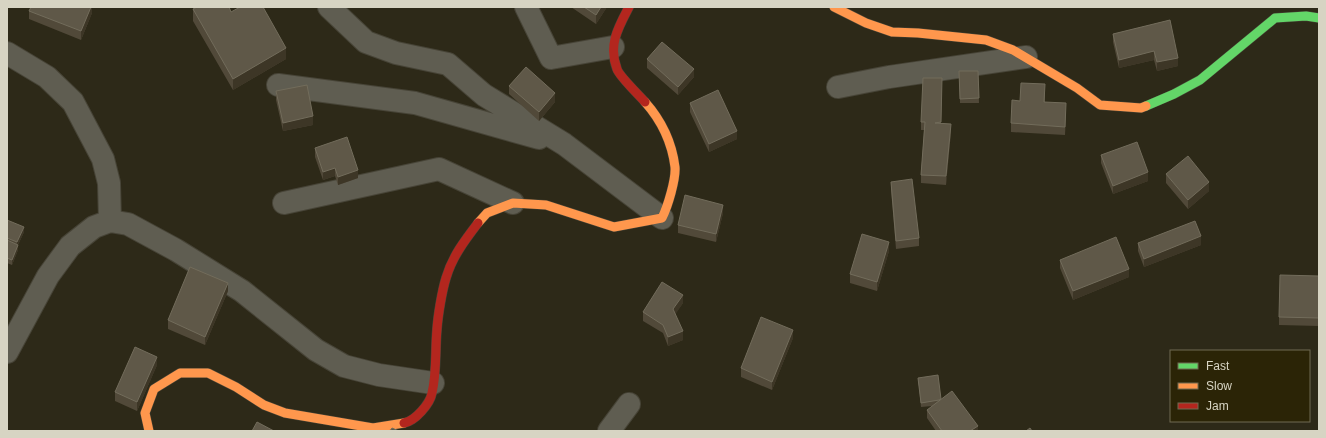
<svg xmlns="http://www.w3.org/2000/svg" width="1326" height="438" font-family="Helvetica,sans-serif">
  <rect width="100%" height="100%" fill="#2d2918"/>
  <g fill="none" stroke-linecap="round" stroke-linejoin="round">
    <g stroke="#474437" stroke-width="24">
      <path id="street" d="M 329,7 L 366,42 L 396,53 L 448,64 L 484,95 L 564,144 L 662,218
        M 526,7 L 551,58 L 613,47
        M 7,53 L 47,77 L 73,102 L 103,159 L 109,183 L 110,221
        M 278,85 L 415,103 L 539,138
        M 838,87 L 889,77 L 1026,57
        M 284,203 L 439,169 L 513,203
        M 7,352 L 48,276 L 70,246 L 94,227 L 110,221 L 128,224 L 176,250 L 242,291 L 316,350 L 344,366 L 379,375 L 433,383
        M 609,431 L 629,404"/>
    </g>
    <g stroke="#474437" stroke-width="10">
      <path id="fast" d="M 1146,106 L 1174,94 L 1200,80 L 1275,18 L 1306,16 L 1319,18"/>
    </g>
    <g stroke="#474437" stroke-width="10">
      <path id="slow" d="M 834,7 L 866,23 L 892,32 L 918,33 L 986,40 L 1013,50 L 1077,88 L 1100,105 L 1141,108 L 1146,106
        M 478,223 L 487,213 L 513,203 L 546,205 L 614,227 L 662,218 C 668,206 676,179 675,167 C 672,143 661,120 645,102
        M 149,431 L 145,413 L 154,389 L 180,373 L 208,373 L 236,387 L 264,405 L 285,413 L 373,428 L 404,423"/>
    </g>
    <g stroke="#474437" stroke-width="10">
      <path id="jam" d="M 629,7 C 618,28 608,45 617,69 C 619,76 639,95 645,102
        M 404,423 C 415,421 430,404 432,393 C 437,372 435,350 437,329 C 438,315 442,291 446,278 C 452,257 465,240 478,223"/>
    </g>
    <use href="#street" stroke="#5f5d51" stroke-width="22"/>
    <use href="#fast" stroke="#63d668" stroke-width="9"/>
    <use href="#slow" stroke="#ff974d" stroke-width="9"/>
    <use href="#jam" stroke="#b3261e" stroke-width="9"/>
  </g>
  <path fill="#514939" d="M 92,7 L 92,13 L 81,40 L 29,19 L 29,11 Z
    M 571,7 L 607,7 L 596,24 Z
    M 193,9 L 231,12 L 286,59 L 233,90 L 193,21 Z
    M 1170,20 L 1178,66 L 1157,71 L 1154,60 L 1119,68 L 1113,42 L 1113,34 Z
    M 647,59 L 694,77 L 678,95 L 647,68 Z
    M 959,71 L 978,71 L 979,103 L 960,103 Z
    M 509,86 L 555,102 L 539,121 L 509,94 Z
    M 942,87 L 941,123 L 951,132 L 946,185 L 921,183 L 921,175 L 924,130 L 921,130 L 921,122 Z
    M 276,91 L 313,125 L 283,131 L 276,100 Z
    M 1045,93 L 1045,102 L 1066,112 L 1065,135 L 1011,132 L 1011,123 L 1020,101 Z
    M 690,103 L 737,139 L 709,152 L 690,112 Z
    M 315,148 L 358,178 L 338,185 L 335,176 L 323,180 L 315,157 Z
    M 1101,155 L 1148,181 L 1113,194 L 1101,163 Z
    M 1166,174 L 1209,191 L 1188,209 L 1166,183 Z
    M 891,182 L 919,238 L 919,246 L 896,249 L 891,190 Z
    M 723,213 L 716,242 L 678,233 L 678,225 Z
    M 7,220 L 24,232 L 18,245 L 18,250 L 12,265 L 7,263 Z
    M 1138,243 L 1201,245 L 1144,267 L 1138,251 Z
    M 889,251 L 877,291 L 850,283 L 850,274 Z
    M 1060,260 L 1129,277 L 1073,300 L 1060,268 Z
    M 1319,276 L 1319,326 L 1279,325 L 1279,317 Z
    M 228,291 L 205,345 L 168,329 L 168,320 Z
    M 683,303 L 675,314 L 683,340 L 668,346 L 663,333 L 643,321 L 643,312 Z
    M 793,338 L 772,390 L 741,377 L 741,368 Z
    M 157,365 L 137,411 L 115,401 L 115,392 Z
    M 918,378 L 941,399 L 978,431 L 936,431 L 927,418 L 927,410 L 932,406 L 921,407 Z"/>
  <path fill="#3d3626" d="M 91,7 L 92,7 L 92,13 L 81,40 L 81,31 Z
    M 601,7 L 607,7 L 596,24 L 596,15 Z
    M 286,48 L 286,59 L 233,90 L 233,79 Z
    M 1154,51 L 1154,60 L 1119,68 L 1119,60 Z
    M 1178,58 L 1178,66 L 1157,71 L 1157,62 Z
    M 694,69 L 694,77 L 678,95 L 678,87 Z
    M 555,93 L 555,102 L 539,121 L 539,112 Z
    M 1066,103 L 1066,112 L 1065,135 L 1065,127 Z
    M 313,116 L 313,125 L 283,131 L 283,123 Z
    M 951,124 L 951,132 L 946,185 L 946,176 Z
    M 737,131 L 737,139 L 709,152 L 709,144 Z
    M 335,168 L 335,176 L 323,180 L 323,172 Z
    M 358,170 L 358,178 L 338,185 L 338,177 Z
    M 1148,172 L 1148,181 L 1113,194 L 1113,186 Z
    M 1209,182 L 1209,191 L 1188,209 L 1188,200 Z
    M 723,205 L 723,213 L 716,242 L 716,234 Z
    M 24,227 L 24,232 L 17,247 L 17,242 Z
    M 1201,236 L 1201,245 L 1144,267 L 1144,259 Z
    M 889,242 L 889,251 L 877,291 L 877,282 Z
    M 18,245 L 18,250 L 12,265 L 12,260 Z
    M 1129,269 L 1129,277 L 1073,300 L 1073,291 Z
    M 228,283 L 228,291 L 205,345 L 205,337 Z
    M 683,295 L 683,303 L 673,318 L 673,309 Z
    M 793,330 L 793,338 L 772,390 L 772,382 Z
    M 683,331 L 683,340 L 668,346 L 668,337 Z
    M 157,357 L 157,365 L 137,411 L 137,402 Z
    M 978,426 L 978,431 L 970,431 Z"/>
  <path fill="#5f5848" stroke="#726c5b" d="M 31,7 L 91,7 L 81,31 L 29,11 Z
    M 197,7 L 229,7 L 231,12 L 240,7 L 263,7 L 286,48 L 233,79 L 193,9 Z
    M 584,7 L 601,7 L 596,15 Z
    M 1170,20 L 1178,58 L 1157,62 L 1154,51 L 1119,60 L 1113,34 Z
    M 662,42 L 694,69 L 678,87 L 647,59 Z
    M 526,67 L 555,93 L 539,112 L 509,86 Z
    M 959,71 L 978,71 L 979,98 L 960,99 Z
    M 923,78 L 942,78 L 941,122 L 935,123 L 951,124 L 946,176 L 921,175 L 925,122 L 921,122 Z
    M 1021,83 L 1045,84 L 1044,102 L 1066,103 L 1065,127 L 1011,123 L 1012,100 L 1020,101 Z
    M 307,85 L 313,116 L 283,123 L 276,91 Z
    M 718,90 L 737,131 L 709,144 L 690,103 Z
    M 347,137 L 358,170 L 338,177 L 335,168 L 323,172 L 315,148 Z
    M 1137,142 L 1148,172 L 1113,186 L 1101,155 Z
    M 1188,156 L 1209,182 L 1188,200 L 1166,174 Z
    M 912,179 L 919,238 L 896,241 L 891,182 Z
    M 685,195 L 723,205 L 716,234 L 678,225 Z
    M 7,220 L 24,227 L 17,242 L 7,238 Z
    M 1195,221 L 1201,236 L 1144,259 L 1138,243 Z
    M 862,234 L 889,242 L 877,282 L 850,274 Z
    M 1116,237 L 1129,269 L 1073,291 L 1060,260 Z
    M 7,240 L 18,245 L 12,260 L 7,258 Z
    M 190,267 L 228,283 L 205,337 L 168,320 Z
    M 1280,275 L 1319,276 L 1319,318 L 1279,317 Z
    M 662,282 L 683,295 L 673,309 L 683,331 L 668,337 L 663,325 L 643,312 Z
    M 761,317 L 793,330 L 772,382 L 741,368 Z
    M 135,347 L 157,357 L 137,402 L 115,392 Z
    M 938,375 L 941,399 L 939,400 L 921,403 L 918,378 Z
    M 952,391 L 978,426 L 970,431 L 942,431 L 927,410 Z
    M 257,422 L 274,431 L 252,431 Z
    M 392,428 L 399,431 L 390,431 Z
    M 1030,428 L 1032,431 L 1026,431 Z"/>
  <rect width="1326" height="438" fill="none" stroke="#d7d4c3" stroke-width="16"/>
  <rect x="1170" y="350" width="140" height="72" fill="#2b2406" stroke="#706a52"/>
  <rect x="1178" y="363" width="20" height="6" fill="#63d668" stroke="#706a52"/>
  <text x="1206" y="370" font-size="12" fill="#d7d4c3">Fast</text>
  <rect x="1178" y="383" width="20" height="6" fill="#ff974d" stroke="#706a52"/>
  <text x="1206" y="390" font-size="12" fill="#d7d4c3">Slow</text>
  <rect x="1178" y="403" width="20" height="6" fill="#b3261e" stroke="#706a52"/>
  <text x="1206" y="410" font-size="12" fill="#d7d4c3">Jam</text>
</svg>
